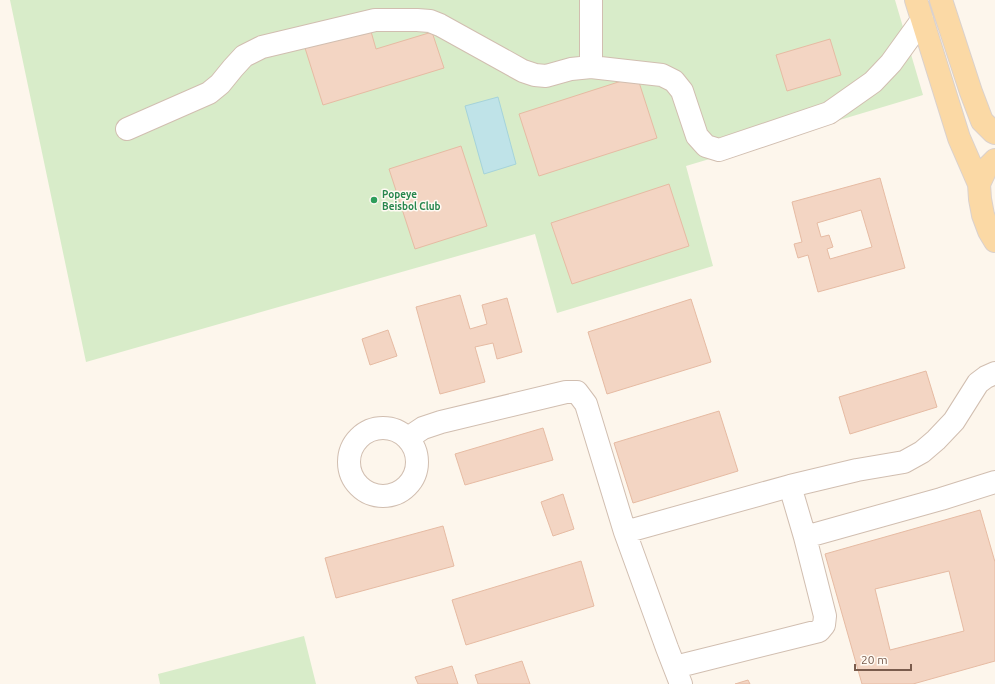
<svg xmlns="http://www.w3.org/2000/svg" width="995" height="684" font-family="Ubuntu,sans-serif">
  <rect width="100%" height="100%" fill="#fdf6ec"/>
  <path fill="#d8ecc9" d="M 10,0 L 895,0 L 923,95 L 686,166 L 713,266 L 557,313 L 535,234 L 86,362 Z
    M 304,636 L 316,684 L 160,684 L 158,674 Z"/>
  <path fill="#bfe3e8" stroke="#a5d3da" d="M 498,97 L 516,164 L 484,174 L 465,106 Z"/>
  <path fill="#f3d5c3" stroke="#e6bba3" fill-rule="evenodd" d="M 370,28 L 376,49 L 432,32 L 444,68 L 323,105 L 305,48 Z
    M 830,39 L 841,75 L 787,91 L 776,55 Z
    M 637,76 L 657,138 L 539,176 L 519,114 Z
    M 461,146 L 487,226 L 415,249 L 389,169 Z
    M 880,178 L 905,268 L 818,292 L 808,255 L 798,258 L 794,244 L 802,242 L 792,202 ZM 861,210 L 872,247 L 830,259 L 827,249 L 833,247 L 829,235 L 821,237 L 817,223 Z
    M 669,184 L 689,246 L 572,284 L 551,223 Z
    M 460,295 L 470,329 L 487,324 L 482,305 L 507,298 L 522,352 L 497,359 L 493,343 L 475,347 L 485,382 L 440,394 L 416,307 Z
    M 691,299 L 711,362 L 607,394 L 588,332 Z
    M 388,330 L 397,356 L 370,365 L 362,339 Z
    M 926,371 L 937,407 L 850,434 L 839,397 Z
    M 719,411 L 738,471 L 633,503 L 614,443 Z
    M 543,428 L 553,460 L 465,485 L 455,454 Z
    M 563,494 L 574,529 L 553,536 L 541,502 Z
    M 980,510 L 995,562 L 995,661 L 913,684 L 862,684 L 825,554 ZM 949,571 L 964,631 L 890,650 L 875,589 Z
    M 443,526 L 454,566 L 336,598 L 325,558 Z
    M 581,561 L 594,606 L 466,645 L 452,600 Z
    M 522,661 L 530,684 L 478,684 L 475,675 Z
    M 452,666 L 458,684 L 418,684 L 415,677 Z
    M 748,680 L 750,684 L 735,684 Z"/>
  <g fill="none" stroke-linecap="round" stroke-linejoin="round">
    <g stroke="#d1beb0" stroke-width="24">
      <path id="minor" d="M 591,0 L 591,67
        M 127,129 L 209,93 L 220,84 L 233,68 L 244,56 L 262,47 L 375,20 L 417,20 L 430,21 L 440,25 L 523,71 L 535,75 L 546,76 L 571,69 L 591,67 L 662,75 L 674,81 L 682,91 L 697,136 L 706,146 L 719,150 L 829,113 L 873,82 L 891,63 L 922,20
        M349 462a34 34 0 1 1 68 0a34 34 0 1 1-68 0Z
        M 408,438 L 423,428 L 441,422 L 566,392 L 577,392 L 586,404 L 625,532 L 667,648 L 681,684
        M 625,532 L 790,486 L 857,470 L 904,462 L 922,452 L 936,440 L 954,421 L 978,383 L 986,377 L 995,373
        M 805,537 L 941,499 L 995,482
        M 675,667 L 819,631 L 824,625 L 825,616 L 805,537 L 790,486"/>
    </g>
    <g stroke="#dad1cd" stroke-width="24">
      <path id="major" d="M 916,0 L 959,138 L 979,184 L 980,199 L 983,215 L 989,231 L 995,241
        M 941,0 L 971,92 L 982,121 L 993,132 L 995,133
        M 979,184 L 986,169 L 995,160"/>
    </g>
    <use href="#minor" stroke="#fff" stroke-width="22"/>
    <use href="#major" stroke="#fbd9a5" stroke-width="22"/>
  </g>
  <circle fill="#2e9e5b" stroke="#fffaf3" stroke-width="1.5" cx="374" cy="200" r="4"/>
  <g text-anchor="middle" stroke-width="3" stroke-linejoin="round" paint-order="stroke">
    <g font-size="10" font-weight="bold" fill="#27864d" stroke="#fffaf3" text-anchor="start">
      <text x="382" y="198">Popeye<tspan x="382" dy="12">Beisbol Club</tspan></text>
    </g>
  </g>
  <path d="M855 664v6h56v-6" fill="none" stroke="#7a5c4d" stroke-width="2"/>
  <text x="861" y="664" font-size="12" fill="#7a5c4d" stroke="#fffaf3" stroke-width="3" paint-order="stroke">20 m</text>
</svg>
